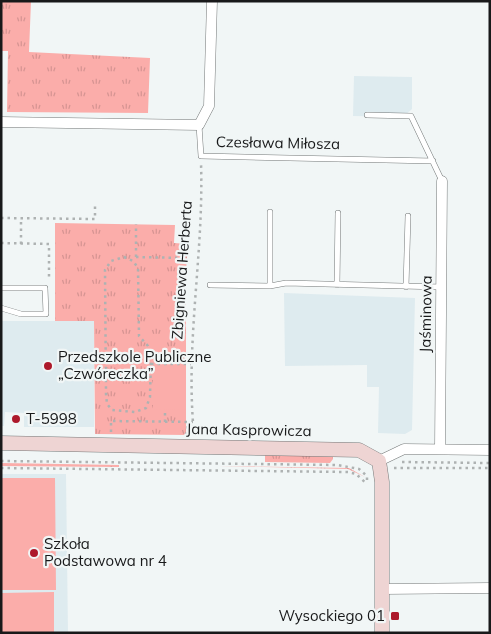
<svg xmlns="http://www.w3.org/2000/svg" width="491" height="634" font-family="Mulish,sans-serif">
  <defs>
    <pattern id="grass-tufts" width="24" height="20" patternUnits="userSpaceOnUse" patternTransform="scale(1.25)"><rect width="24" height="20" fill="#fbadaa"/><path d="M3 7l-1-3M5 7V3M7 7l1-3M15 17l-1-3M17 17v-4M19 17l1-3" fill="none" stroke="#d69492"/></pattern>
  </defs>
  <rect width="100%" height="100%" fill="#f1f6f6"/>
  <path fill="#deebef" d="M 354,76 L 412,77 L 412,109 L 403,117 L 353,116 Z
    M 284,293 L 415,298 L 412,430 L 405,434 L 378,433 L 379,387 L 367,387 L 367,365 L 285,366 Z
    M 1,321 L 94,321 L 94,427 L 24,427 L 24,413 L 5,412 L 4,426 L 1,426 Z
    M 1,474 L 66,474 L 68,633 L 1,633 Z"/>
  <path fill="url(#grass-tufts)" d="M 1,1 L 31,1 L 29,52 L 150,58 L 148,113 L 7,112 L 8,51 L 1,51 Z
    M 55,223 L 175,225 L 174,243 L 188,244 L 186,271 L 186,435 L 95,434 L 94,321 L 55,321 Z
    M 265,454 L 333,454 L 333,459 L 330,463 L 265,462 Z
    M 1,463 L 119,465 L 119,467 L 1,466 Z
    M 218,466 L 349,468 L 365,477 L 348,469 Z"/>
  <path fill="#fbadaa" d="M 153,365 L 186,365 L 186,410 L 153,409 Z
    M 1,478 L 55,478 L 56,590 L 1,590 Z
    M 54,592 L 54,633 L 1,633 L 1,593 Z"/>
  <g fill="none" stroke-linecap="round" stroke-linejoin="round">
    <g stroke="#757979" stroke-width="6">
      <path id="lane" d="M 367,115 L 411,116 L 442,181
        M 199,125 L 201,156 L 433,161
        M 270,212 L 270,286
        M 210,285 L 270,286 L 286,283 L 441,287
        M 337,285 L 338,213
        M 406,287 L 408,216
        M 1,288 L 45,288 L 46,314 L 21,314 L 1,308"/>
    </g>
    <g stroke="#757979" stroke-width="11">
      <path id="street" d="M 1,122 L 199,125 L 209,106 L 212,1
        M 440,449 L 442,181
        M 379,461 L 404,449 L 490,450
        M 383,589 L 490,588"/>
    </g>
    <g stroke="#757979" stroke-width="15">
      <path id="secondary" d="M 1,443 L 359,450 L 379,461 L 382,482 L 382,633"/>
    </g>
    <path stroke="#aeb2b2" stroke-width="2.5" stroke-dasharray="2.5 4" stroke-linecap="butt" d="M 1,218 L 95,219 L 95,206
      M 1,243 L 49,244 L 49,277
      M 21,244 L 21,219
      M 124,257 L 133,261 L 138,268 L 139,336 L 148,346 L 151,355 L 150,397 L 146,408 L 135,412 L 112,410 L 107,404 L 106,394 L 105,270 L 111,261 Z
      M 136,257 L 187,258
      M 136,257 L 136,224
      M 151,364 L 191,364
      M 165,422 L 165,409
      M 111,432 L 111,421 L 193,422
      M 194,434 C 185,343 204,254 201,163
      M 186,435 L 188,422
      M 1,461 L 338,465 L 359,469 L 367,476 L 367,484
      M 402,462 L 490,463
      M 1,468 L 348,472 L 356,474 L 367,484
      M 394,468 L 490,468"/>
    <use href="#lane" stroke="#fff" stroke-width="5"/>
    <use href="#street" stroke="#fff" stroke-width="10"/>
    <use href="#secondary" stroke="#eed4d3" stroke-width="14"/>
  </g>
  <g fill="#ad192b" stroke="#f1f6f6" stroke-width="2">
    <circle cx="48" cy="366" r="5"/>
    <circle cx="16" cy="419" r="5"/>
    <circle cx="34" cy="553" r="5"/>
    <rect x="390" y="611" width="10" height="10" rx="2.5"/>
  </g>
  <g text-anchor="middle" stroke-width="4.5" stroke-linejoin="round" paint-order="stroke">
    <g font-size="15" fill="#18191a" stroke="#f1f6f6">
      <text transform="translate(278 143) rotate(1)" y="5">Czesława Miłosza</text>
      <text transform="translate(182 270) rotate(-86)" y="5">Zbigniewa Herberta</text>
      <text transform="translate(426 314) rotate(-89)" y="5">Jaśminowa</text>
      <text transform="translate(249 430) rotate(1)" y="5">Jana Kasprowicza</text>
    </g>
    <g font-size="15" fill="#18191a" stroke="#f1f6f6" text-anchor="start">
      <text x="58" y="362">Przedszkole Publiczne<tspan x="58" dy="17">„Czwóreczka”</tspan></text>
      <text x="26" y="424">T-5998</text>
      <text x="44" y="549">Szkoła<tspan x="44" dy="17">Podstawowa nr 4</tspan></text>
      <text x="385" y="621" text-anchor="end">Wysockiego 01</text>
    </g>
  </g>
  <rect width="491" height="634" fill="none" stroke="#18191a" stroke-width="5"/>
</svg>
